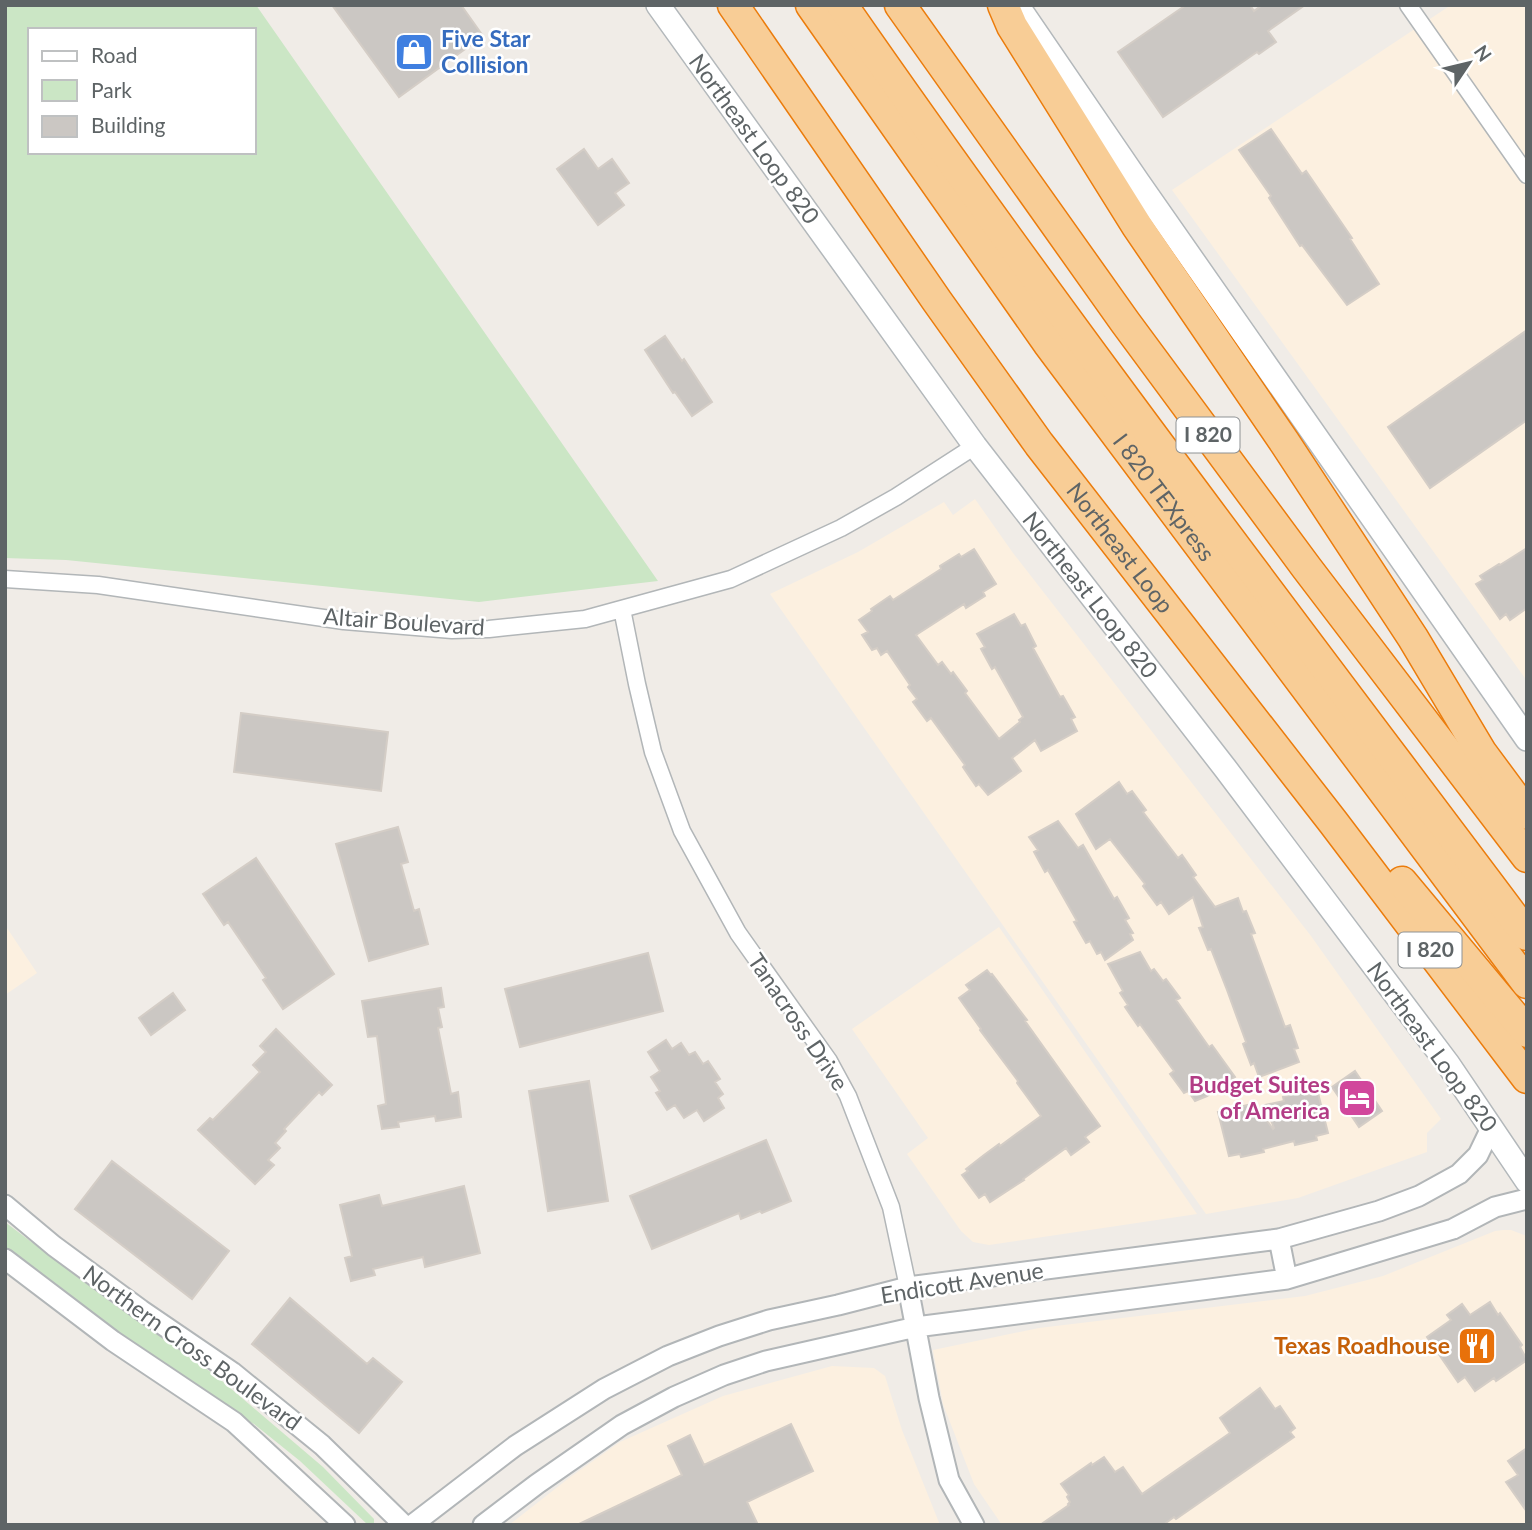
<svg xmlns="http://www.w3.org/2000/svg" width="1532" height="1530" font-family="Lato,sans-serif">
  <rect width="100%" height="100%" fill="#f0ece7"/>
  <path fill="#fcf0e0" d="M 1451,5 L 1527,5 L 1527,681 L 1172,190 Z
    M 975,499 L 1013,553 L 1311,936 L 1441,1119 L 1427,1133 L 1427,1152 L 1298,1198 L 1206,1214 L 770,594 L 858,552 L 944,502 L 953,515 Z
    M 5,925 L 37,973 L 5,995 Z
    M 999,927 L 1197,1214 L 989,1245 L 973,1242 L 961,1231 L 907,1154 L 928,1138 L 852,1029 Z
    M 1503,1230 L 1511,1230 L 1527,1236 L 1527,1525 L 1002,1525 L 974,1484 L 943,1404 L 933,1350 L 1039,1328 L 1305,1296 L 1383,1276 L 1495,1231 Z
    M 832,1366 L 874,1368 L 885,1376 L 902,1430 L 940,1525 L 509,1525 L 569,1478 L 620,1442 L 723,1396 Z"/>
  <path fill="#cbe6c5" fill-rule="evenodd" d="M 32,5 L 256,5 L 658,581 L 479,602 L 66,560 L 5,558 L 5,6 ZM 30,30 L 254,30 L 254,152 L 30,152 Z
    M 5,1222 L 112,1303 L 215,1375 L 323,1467 L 374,1519 L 374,1525 L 368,1525 L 300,1461 L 254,1424 L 225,1409 L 171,1372 L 5,1250 Z"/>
  <path fill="#cbc7c3" stroke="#d4cdc6" stroke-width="2" d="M 332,5 L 461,5 L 483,36 L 399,97 Z
    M 1186,5 L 1250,5 L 1254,11 L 1262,5 L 1305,5 L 1268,31 L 1276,42 L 1259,54 L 1257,52 L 1163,117 L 1118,52 Z
    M 1271,129 L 1302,174 L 1306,171 L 1352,238 L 1350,239 L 1379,284 L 1347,305 L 1302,245 L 1300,246 L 1269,198 L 1271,196 L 1239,150 Z
    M 584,149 L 598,169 L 612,159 L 629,183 L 615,193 L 624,205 L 598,225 L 557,169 Z
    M 1527,330 L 1527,420 L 1430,488 L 1388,427 Z
    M 665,336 L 682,361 L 684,359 L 712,402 L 692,416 L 675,392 L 673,393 L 645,350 Z
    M 1527,548 L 1527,608 L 1510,620 L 1506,614 L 1500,619 L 1476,584 L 1483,580 L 1480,576 L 1499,564 L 1500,565 Z
    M 974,549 L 996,584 L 983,592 L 985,596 L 966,608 L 964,604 L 916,635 L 938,665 L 942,662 L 951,674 L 953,672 L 967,691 L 965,693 L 999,739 L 1020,722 L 1019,720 L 1023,717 L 995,667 L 992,669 L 981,649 L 985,647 L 977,634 L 1014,614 L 1021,626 L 1025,624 L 1036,646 L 1033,648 L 1060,697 L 1063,696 L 1075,717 L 1071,719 L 1077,731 L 1041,751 L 1035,740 L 1012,758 L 1021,771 L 988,795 L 979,784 L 976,786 L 963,767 L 965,765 L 931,718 L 927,721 L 913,702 L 917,699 L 908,687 L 910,685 L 887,651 L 881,655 L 877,648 L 872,650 L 862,635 L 868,632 L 859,620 L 872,611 L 871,609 L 890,596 L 893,600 L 941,569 L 940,566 L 959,554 L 961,557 Z
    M 241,713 L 388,732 L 381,791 L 234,772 Z
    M 1119,782 L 1127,794 L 1132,791 L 1146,810 L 1143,812 L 1178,858 L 1182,855 L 1196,875 L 1193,877 L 1215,907 L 1238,898 L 1243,912 L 1246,911 L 1255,933 L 1251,934 L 1285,1027 L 1290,1025 L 1298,1048 L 1294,1049 L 1299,1062 L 1259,1077 L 1254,1063 L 1251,1065 L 1243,1044 L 1246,1042 L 1227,990 L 1211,949 L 1208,950 L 1199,928 L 1203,927 L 1193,897 L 1169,914 L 1161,902 L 1157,905 L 1143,886 L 1145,884 L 1110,839 L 1096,849 L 1076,814 Z
    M 1058,821 L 1078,848 L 1083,845 L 1114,899 L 1117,897 L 1129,918 L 1125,920 L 1133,933 L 1130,934 L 1133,940 L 1105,960 L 1101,952 L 1097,954 L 1090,941 L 1086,943 L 1074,922 L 1077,921 L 1048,870 L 1045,872 L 1034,852 L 1038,850 L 1029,837 Z
    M 398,827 L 408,862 L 401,864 L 414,911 L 419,909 L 428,944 L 369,961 L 336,844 Z
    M 256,858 L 334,974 L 283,1009 L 263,980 L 266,978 L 228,922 L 224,925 L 203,894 Z
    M 1140,952 L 1151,971 L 1154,969 L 1163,981 L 1166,979 L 1180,998 L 1176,1000 L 1209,1047 L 1212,1045 L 1235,1077 L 1207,1096 L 1195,1101 L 1188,1091 L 1184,1093 L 1170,1074 L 1174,1071 L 1140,1024 L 1138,1026 L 1125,1007 L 1128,1005 L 1120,993 L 1123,991 L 1108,964 Z
    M 648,953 L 663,1011 L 520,1047 L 505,989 Z
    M 987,970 L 991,975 L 992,974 L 1027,1020 L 1025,1021 L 1100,1126 L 1085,1137 L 1089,1142 L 1071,1155 L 1066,1148 L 1023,1179 L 1024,1180 L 990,1202 L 985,1194 L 979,1198 L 962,1175 L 968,1171 L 966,1169 L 984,1155 L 999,1144 L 1000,1146 L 1041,1116 L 1017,1083 L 1018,1081 L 980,1030 L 981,1029 L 959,998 L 970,990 L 966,985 Z
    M 441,988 L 444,1007 L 438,1008 L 442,1027 L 438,1028 L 451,1094 L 458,1092 L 461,1117 L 436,1121 L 435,1116 L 398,1122 L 399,1127 L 382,1129 L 378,1106 L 386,1104 L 377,1036 L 368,1037 L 362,1001 Z
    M 173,993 L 185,1010 L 151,1035 L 139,1018 Z
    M 276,1029 L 332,1085 L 322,1095 L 319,1092 L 284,1129 L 286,1131 L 275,1143 L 280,1148 L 268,1160 L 274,1165 L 255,1184 L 198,1130 L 210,1118 L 213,1120 L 260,1072 L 253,1065 L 266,1052 L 260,1046 Z
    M 666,1040 L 672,1049 L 681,1043 L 689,1055 L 695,1052 L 703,1064 L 708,1061 L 720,1079 L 715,1082 L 723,1094 L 718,1098 L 724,1108 L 704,1121 L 697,1110 L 684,1118 L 675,1105 L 667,1110 L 656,1093 L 660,1091 L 651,1077 L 660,1071 L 648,1052 Z
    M 1355,1071 L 1382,1111 L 1359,1127 L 1332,1087 Z
    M 589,1081 L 608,1201 L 548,1211 L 529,1091 Z
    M 1306,1091 L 1307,1095 L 1318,1093 L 1328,1133 L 1316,1136 L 1317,1140 L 1295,1145 L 1294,1141 L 1263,1149 L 1264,1152 L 1241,1157 L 1240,1154 L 1229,1156 L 1218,1112 L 1252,1104 L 1253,1108 L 1257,1107 L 1273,1129 L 1274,1128 L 1265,1105 L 1284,1101 L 1283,1097 Z
    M 766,1140 L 791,1201 L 762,1213 L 760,1211 L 741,1219 L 739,1213 L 652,1249 L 630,1196 Z
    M 112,1161 L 229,1251 L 192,1299 L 75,1209 Z
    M 464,1186 L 480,1253 L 425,1267 L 423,1257 L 373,1269 L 375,1275 L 351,1281 L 345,1258 L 352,1256 L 340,1205 L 379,1195 L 382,1206 Z
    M 290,1298 L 367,1364 L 373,1358 L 402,1382 L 359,1433 L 252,1344 Z
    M 1490,1302 L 1498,1315 L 1500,1313 L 1522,1345 L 1520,1347 L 1527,1360 L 1496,1381 L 1494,1378 L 1475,1391 L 1465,1377 L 1458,1382 L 1427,1337 L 1451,1320 L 1447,1315 L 1462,1304 L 1470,1315 Z
    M 1260,1388 L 1275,1409 L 1280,1406 L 1295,1428 L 1290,1432 L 1294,1437 L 1176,1519 L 1174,1517 L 1163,1525 L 1040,1525 L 1069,1505 L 1068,1504 L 1070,1502 L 1067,1497 L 1069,1495 L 1061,1484 L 1091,1463 L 1092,1465 L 1104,1457 L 1115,1472 L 1123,1467 L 1142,1494 L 1230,1433 L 1220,1418 Z
    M 791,1424 L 813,1471 L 747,1502 L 758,1525 L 577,1525 L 682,1475 L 668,1446 L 690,1435 L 704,1465 Z
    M 1527,1448 L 1527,1512 L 1506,1482 L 1518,1475 L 1508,1461 Z"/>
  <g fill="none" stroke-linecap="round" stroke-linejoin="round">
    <g stroke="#b2b6b8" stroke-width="19">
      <path id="minor" d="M 1408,5 L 1527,175
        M 5,579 L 98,585 L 344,621 L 452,630 L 489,629 L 585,619 L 731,579 L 841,528 L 896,497 L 975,446
        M 622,609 L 637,684 L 653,752 L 682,831 L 738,933 L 829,1061 L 848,1096 L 891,1207 L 908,1287"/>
    </g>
    <g stroke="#b2b6b8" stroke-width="23">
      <path id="tertiary" d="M 5,1205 L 54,1246 L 141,1310 L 232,1372 L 322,1445 L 404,1525
        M 1279,1239 L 1287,1279
        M 5,1259 L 113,1341 L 234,1422 L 345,1525
        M 908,1287 L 929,1398 L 949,1480 L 974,1525
        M 412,1525 L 515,1446 L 604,1389 L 668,1356 L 719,1336 L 769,1320 L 838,1305 L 908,1287 L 1279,1239 L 1379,1211 L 1419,1196 L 1459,1174 L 1478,1155 L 1491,1128
        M 483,1525 L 537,1484 L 622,1425 L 674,1397 L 724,1375 L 766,1361 L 916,1327 L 1287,1279 L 1453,1229 L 1495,1207 L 1527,1199"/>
    </g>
    <g stroke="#b3b8bb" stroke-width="26">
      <path id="secondary" d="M 658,5 L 975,446 L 1225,768 L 1448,1064 L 1527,1181
        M 1017,5 L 1138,182 L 1527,739"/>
    </g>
    <g stroke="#eb7c0c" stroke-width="33">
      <g id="motorway">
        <path id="s1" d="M 733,5 L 937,301 L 1039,444 L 1333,822 L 1527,1078"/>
        <path id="s2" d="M 811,5 L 1048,343 L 1527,983"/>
        <path d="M 842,5 C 1062,322 1296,627 1527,935"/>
        <path d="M 900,5 L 1125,322 L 1306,567 L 1527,857"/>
        <path d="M 1003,5 L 1012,26 L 1137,226 L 1285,443 L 1413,638 L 1481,752 L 1527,814"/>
        <path d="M 1402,882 L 1527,1032"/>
      </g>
    </g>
    <use href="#minor" stroke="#fff" stroke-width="16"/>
    <use href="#tertiary" stroke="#fff" stroke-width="19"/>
    <use href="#secondary" stroke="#fff" stroke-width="23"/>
    <use href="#motorway" stroke="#f8cd96" stroke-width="30"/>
  </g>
  <defs>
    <g id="shop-square" transform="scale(2.0125)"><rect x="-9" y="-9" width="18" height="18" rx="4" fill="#3f7fe0" stroke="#fff"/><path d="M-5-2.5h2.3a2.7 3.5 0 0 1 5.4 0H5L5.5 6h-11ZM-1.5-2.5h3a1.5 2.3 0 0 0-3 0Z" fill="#fff"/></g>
    <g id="hotel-square" transform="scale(2.0125)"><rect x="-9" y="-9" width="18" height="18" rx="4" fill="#d1479c" stroke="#fff"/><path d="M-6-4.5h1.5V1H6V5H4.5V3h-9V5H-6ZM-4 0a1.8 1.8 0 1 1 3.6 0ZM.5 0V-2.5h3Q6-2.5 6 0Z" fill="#fff"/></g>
    <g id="restaurant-square" transform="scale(2.0125)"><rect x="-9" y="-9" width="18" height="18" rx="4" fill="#e8710a" stroke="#fff"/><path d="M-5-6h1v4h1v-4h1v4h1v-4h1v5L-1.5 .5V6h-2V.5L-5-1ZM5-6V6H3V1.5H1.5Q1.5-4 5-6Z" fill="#fff"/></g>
  </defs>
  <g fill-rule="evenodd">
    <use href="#shop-square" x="414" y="52"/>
    <use href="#hotel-square" x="1357" y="1098"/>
    <use href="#restaurant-square" x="1477" y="1346"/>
  </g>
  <g text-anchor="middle" stroke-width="5" stroke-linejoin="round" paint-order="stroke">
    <g fill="#fff" stroke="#8e9294" stroke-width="2">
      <rect x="1176.5" y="417.5" width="63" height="35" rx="5"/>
      <rect x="1398.5" y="932.5" width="63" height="35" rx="5"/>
    </g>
    <g font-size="21" font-weight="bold" fill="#5e6466">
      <text x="1208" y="442">I 820</text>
      <text x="1430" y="957">I 820</text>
    </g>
    <g font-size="23" font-weight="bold" fill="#366cbe" stroke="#fff" text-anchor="start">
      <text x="441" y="47">Five Star<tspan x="441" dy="26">Collision</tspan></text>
    </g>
    <g font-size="23" fill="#5e6466" stroke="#fff">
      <text transform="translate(754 139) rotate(54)" y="8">Northeast Loop 820</text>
      <text dy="8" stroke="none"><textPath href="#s2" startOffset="606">I 820 TEXpress</textPath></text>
      <text dy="8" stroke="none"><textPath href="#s1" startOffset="667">Northeast Loop</textPath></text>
      <text transform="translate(1090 595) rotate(52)" y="8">Northeast Loop 820</text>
      <text transform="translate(404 622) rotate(4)" y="8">Altair Boulevard</text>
      <text transform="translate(798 1022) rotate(56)" y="8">Tanacross Drive</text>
      <text transform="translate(1432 1047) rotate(54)" y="8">Northeast Loop 820</text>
      <text transform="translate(962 1283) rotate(-9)" y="8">Endicott Avenue</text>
      <text transform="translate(192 1348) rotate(36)" y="8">Northern Cross Boulevard</text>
    </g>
    <g font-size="23" font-weight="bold" fill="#b23c85" stroke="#fff" text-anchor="end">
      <text x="1330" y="1093">Budget Suites<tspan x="1330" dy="26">of America</tspan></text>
    </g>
    <g font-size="23" font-weight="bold" fill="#c56008" stroke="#fff" text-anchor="end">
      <text x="1450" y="1354">Texas Roadhouse</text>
    </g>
  </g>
  <rect width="1532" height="1530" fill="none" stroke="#5e6466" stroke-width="14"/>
  <rect x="28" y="28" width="228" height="126" fill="#ffffff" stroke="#bfc1c2" stroke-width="2"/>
  <rect x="42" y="51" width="35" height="10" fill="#ffffff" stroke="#bfc1c2" stroke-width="2"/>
  <text x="91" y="63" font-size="21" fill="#5e6466">Road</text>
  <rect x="42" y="80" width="35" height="21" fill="#cbe6c5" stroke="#bfc1c2" stroke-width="2"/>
  <text x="91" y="98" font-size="21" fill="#5e6466">Park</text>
  <rect x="42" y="116" width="35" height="21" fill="#cbc7c3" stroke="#bfc1c2" stroke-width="2"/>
  <text x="91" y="133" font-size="21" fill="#5e6466">Building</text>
  <g transform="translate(1469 63) rotate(55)" stroke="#ffffff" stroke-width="5" paint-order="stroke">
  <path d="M0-5L12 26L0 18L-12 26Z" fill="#5e6466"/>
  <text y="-10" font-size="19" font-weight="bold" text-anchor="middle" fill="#5e6466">N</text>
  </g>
</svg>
